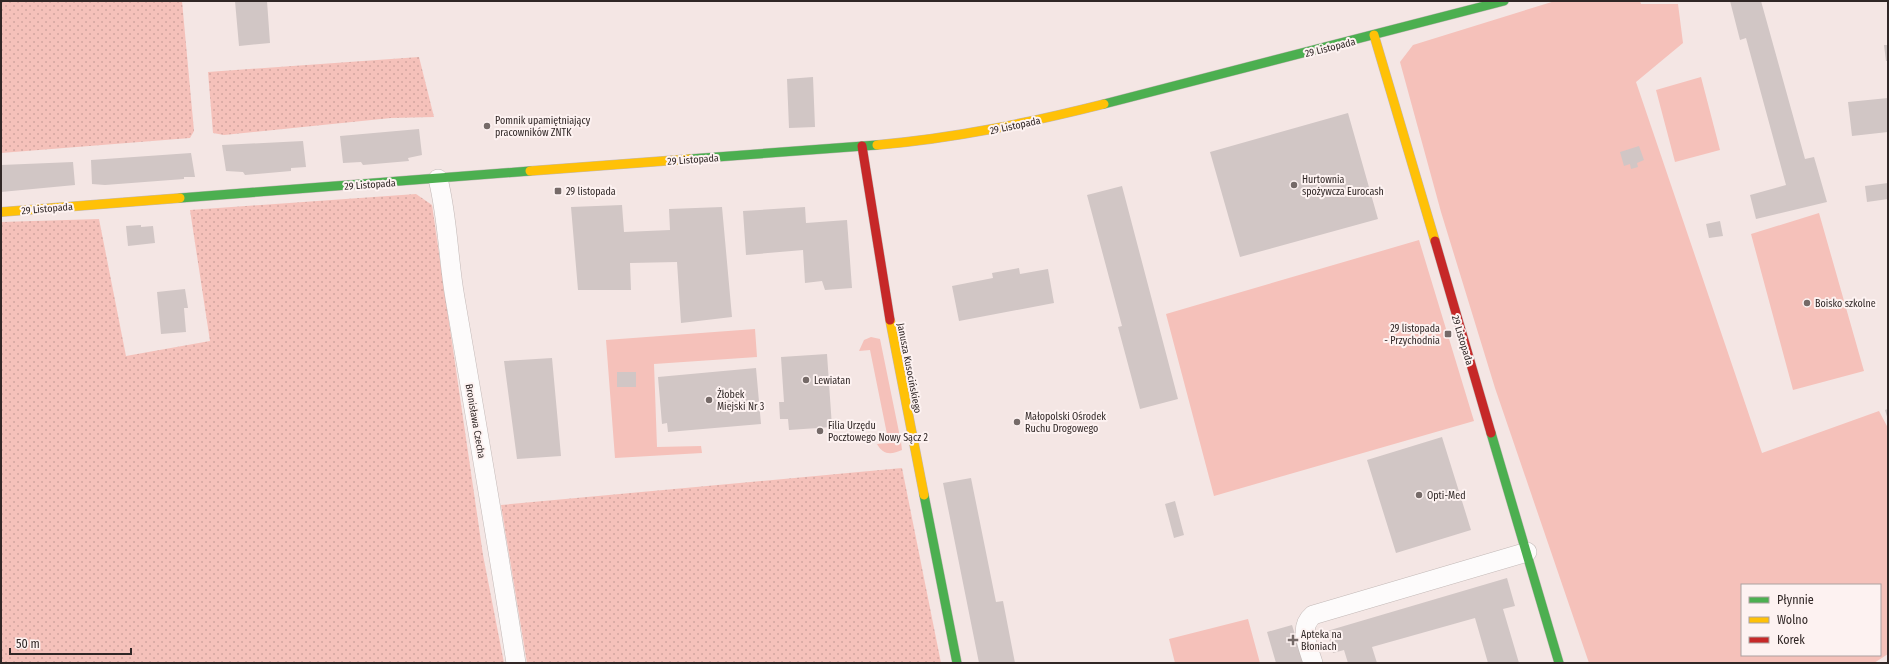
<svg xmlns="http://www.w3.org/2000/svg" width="1889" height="664" font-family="'Fira Sans Condensed',sans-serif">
  <defs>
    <pattern id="park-dots" width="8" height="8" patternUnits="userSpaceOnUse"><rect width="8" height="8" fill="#f5c1ba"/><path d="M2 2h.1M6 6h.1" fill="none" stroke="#d2a6a0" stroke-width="1.8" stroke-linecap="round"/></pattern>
  </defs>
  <rect width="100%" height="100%" fill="#f4e6e4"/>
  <path fill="#f5c1ba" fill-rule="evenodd" d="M 1555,1 L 1640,1 L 1641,4 L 1678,4 L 1683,43 L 1636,82 L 1762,453 L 1879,411 L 1888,428 L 1888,654 L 1874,663 L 1589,663 L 1495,388 L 1441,212 L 1400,62 L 1413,45 ZM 1742,585 L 1880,585 L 1880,655 L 1742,655 Z
    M 1701,77 L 1720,150 L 1675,162 L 1656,90 Z
    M 1819,213 L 1864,371 L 1793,390 L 1751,234 Z
    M 1419,240 L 1474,421 L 1214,496 L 1166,314 Z
    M 755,329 L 757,357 L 654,364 L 657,447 L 701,446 L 702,453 L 615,458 L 606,340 Z
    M 871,337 L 880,339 L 900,437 L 888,439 L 870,350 L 859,351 L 864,340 Z
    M 901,442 L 902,450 C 891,455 883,455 877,444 Z
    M 1248,619 L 1260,663 L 1175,663 L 1169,639 Z"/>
  <path fill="url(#park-dots)" d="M 1,1 L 182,1 L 194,131 L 190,138 L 1,153 Z
    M 419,57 L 434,117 L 391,118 L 224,135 L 213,133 L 208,72 Z
    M 416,194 L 432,205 L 483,555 L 504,663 L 1,663 L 1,222 L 99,219 L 126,356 L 210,341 L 190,210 Z
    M 902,468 L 941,663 L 527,663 L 501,505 Z"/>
  <path fill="#d1c6c5" d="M 235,1 L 267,1 L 270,43 L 239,46 Z
    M 1730,1 L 1761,1 L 1805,159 L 1814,157 L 1827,202 L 1756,219 L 1750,195 L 1786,185 L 1746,38 L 1740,40 Z
    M 1884,45 L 1888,45 L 1888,61 L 1886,61 Z
    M 813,77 L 815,127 L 789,128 L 787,79 Z
    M 1888,98 L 1888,132 L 1852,136 L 1848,102 Z
    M 1348,113 L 1378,219 L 1240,257 L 1210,152 Z
    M 419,129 L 422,155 L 408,158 L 409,161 L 363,165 L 361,162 L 343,163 L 340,136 Z
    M 303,141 L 306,167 L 291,168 L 291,171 L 245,175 L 243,172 L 226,171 L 222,145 Z
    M 1639,146 L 1644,160 L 1637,163 L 1638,167 L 1631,169 L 1630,164 L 1624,166 L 1620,152 Z
    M 191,153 L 195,177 L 184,177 L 184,179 L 105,185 L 92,184 L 91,160 Z
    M 73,162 L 75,185 L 1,192 L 1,165 Z
    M 1888,183 L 1888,199 L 1867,202 L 1865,186 Z
    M 1122,186 L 1178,399 L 1140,409 L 1118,327 L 1122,326 L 1087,195 Z
    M 622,205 L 624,232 L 670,230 L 669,209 L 722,207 L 732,317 L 681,323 L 677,262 L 630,263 L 631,290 L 578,290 L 571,207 Z
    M 805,207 L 806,223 L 847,220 L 852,288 L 825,290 L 822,281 L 805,283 L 803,250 L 746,255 L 743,211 Z
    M 1720,221 L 1723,236 L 1709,238 L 1706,224 Z
    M 141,225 L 141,227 L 153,226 L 155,243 L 128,246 L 126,226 Z
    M 1019,268 L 1020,274 L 1048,269 L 1054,303 L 959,321 L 952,286 L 993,278 L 992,273 Z
    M 185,289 L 188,308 L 184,308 L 186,332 L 161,334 L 157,292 Z
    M 827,354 L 832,427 L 789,430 L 788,419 L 780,419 L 779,402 L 784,402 L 781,357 Z
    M 552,358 L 561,456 L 517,459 L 504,361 Z
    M 756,368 L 761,424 L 668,432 L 667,423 L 662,424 L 658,377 Z
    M 617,372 L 636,372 L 636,387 L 617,387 Z
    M 1888,409 L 1888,420 L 1885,410 Z
    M 1442,437 L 1471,530 L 1396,553 L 1367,460 Z
    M 971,478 L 996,602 L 1003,601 L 1015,663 L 979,663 L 943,483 Z
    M 1175,501 L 1184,535 L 1174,538 L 1165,504 Z
    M 1507,578 L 1515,606 L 1503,609 L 1519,663 L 1488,663 L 1475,618 L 1372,647 L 1377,663 L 1348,663 L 1344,650 L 1333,653 L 1327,631 Z
    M 1292,625 L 1304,663 L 1276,663 L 1267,632 Z"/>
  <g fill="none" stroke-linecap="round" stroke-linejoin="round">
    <g stroke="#c2b8b6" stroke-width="20">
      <path id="street" d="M 438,179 C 448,218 448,259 455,298 C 476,420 497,541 516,663
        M 1313,663 C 1308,646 1298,628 1313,615 L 1527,552"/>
    </g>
    <g stroke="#c2b8b6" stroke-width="10">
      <path id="fast" d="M 1104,104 L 1504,1
        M 690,159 L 877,145
        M 180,198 L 530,171
        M 1491,433 L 1559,663
        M 924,495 L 957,663"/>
    </g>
    <g stroke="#c2b8b6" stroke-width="10">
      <path id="slow" d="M 1374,35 L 1435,241
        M 877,145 C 956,138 1028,123 1104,104
        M 530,171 L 690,159
        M 1,212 L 180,198
        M 890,320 L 924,495"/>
    </g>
    <g stroke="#c2b8b6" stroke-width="10">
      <path id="jam" d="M 862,146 L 890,320
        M 1435,241 L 1491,433"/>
    </g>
    <use href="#street" stroke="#fdfbfb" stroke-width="19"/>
    <use href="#fast" stroke="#4caf50" stroke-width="9"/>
    <use href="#slow" stroke="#ffc107" stroke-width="9"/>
    <use href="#jam" stroke="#c62828" stroke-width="9"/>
  </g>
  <g fill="#756a68" stroke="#fdf2f1" stroke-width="1.5">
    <circle cx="487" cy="126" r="4"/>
    <circle cx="1294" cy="185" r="4"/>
    <rect x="554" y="187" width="8" height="8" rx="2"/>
    <circle cx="1807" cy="303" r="4"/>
    <rect x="1444" y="330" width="8" height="8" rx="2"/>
    <circle cx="806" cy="380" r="4"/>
    <circle cx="709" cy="400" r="4"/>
    <circle cx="1017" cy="422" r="4"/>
    <circle cx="820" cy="431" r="4"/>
    <circle cx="1419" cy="495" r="4"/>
    <path d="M1291 634h4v4h4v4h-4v4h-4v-4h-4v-4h4z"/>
  </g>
  <g text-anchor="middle" stroke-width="4" stroke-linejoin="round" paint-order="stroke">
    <g font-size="10" fill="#302726" stroke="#fdf2f1">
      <text transform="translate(1330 47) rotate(-14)" y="4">29 Listopada</text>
      <text transform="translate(1015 125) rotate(-12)" y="4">29 Listopada</text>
      <text transform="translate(693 159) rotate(-4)" y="4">29 Listopada</text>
      <text transform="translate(370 184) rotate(-4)" y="4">29 Listopada</text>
      <text transform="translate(47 208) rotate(-5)" y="4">29 Listopada</text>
      <text transform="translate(1463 340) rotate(73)" y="4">29 Listopada</text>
      <text transform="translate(910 368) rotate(79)" y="4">Janusza Kusocińskiego</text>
      <text transform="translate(476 421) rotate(80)" y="4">Bronisława Czecha</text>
    </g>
    <g font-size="10" fill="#302726" stroke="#fdf2f1" text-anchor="start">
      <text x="495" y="124">Pomnik upamiętniający<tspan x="495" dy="12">pracowników ZNTK</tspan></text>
      <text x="1302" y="183">Hurtownia<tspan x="1302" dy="12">spożywcza Eurocash</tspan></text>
      <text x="566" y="195">29 listopada</text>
      <text x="1815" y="307">Boisko szkolne</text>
      <text x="1440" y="332" text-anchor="end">29 listopada<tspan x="1440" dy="12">- Przychodnia</tspan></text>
      <text x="814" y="384">Lewiatan</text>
      <text x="717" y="398">Żłobek<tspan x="717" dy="12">Miejski Nr 3</tspan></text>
      <text x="1025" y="420">Małopolski Ośrodek<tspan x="1025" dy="12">Ruchu Drogowego</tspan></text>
      <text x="828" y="429">Filia Urzędu<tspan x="828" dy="12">Pocztowego Nowy Sącz 2</tspan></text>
      <text x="1427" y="499">Opti-Med</text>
      <text x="1301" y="638">Apteka na<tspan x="1301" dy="12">Błoniach</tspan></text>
    </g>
  </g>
  <rect width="1889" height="664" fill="none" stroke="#302726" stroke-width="4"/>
  <rect x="1741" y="584" width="140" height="72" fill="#fdf2f1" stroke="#aba1a0"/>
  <rect x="1749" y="597" width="20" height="6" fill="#4caf50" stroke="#aba1a0"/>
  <text x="1777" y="604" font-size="12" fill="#302726">Płynnie</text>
  <rect x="1749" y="617" width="20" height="6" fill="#ffc107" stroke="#aba1a0"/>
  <text x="1777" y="624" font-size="12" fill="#302726">Wolno</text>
  <rect x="1749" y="637" width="20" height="6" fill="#c62828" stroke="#aba1a0"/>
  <text x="1777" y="644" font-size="12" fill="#302726">Korek</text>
  <path d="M10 648v6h121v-6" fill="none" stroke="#302726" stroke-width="2"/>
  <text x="16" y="648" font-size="12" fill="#302726" stroke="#fdf2f1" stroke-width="3" paint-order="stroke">50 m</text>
</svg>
